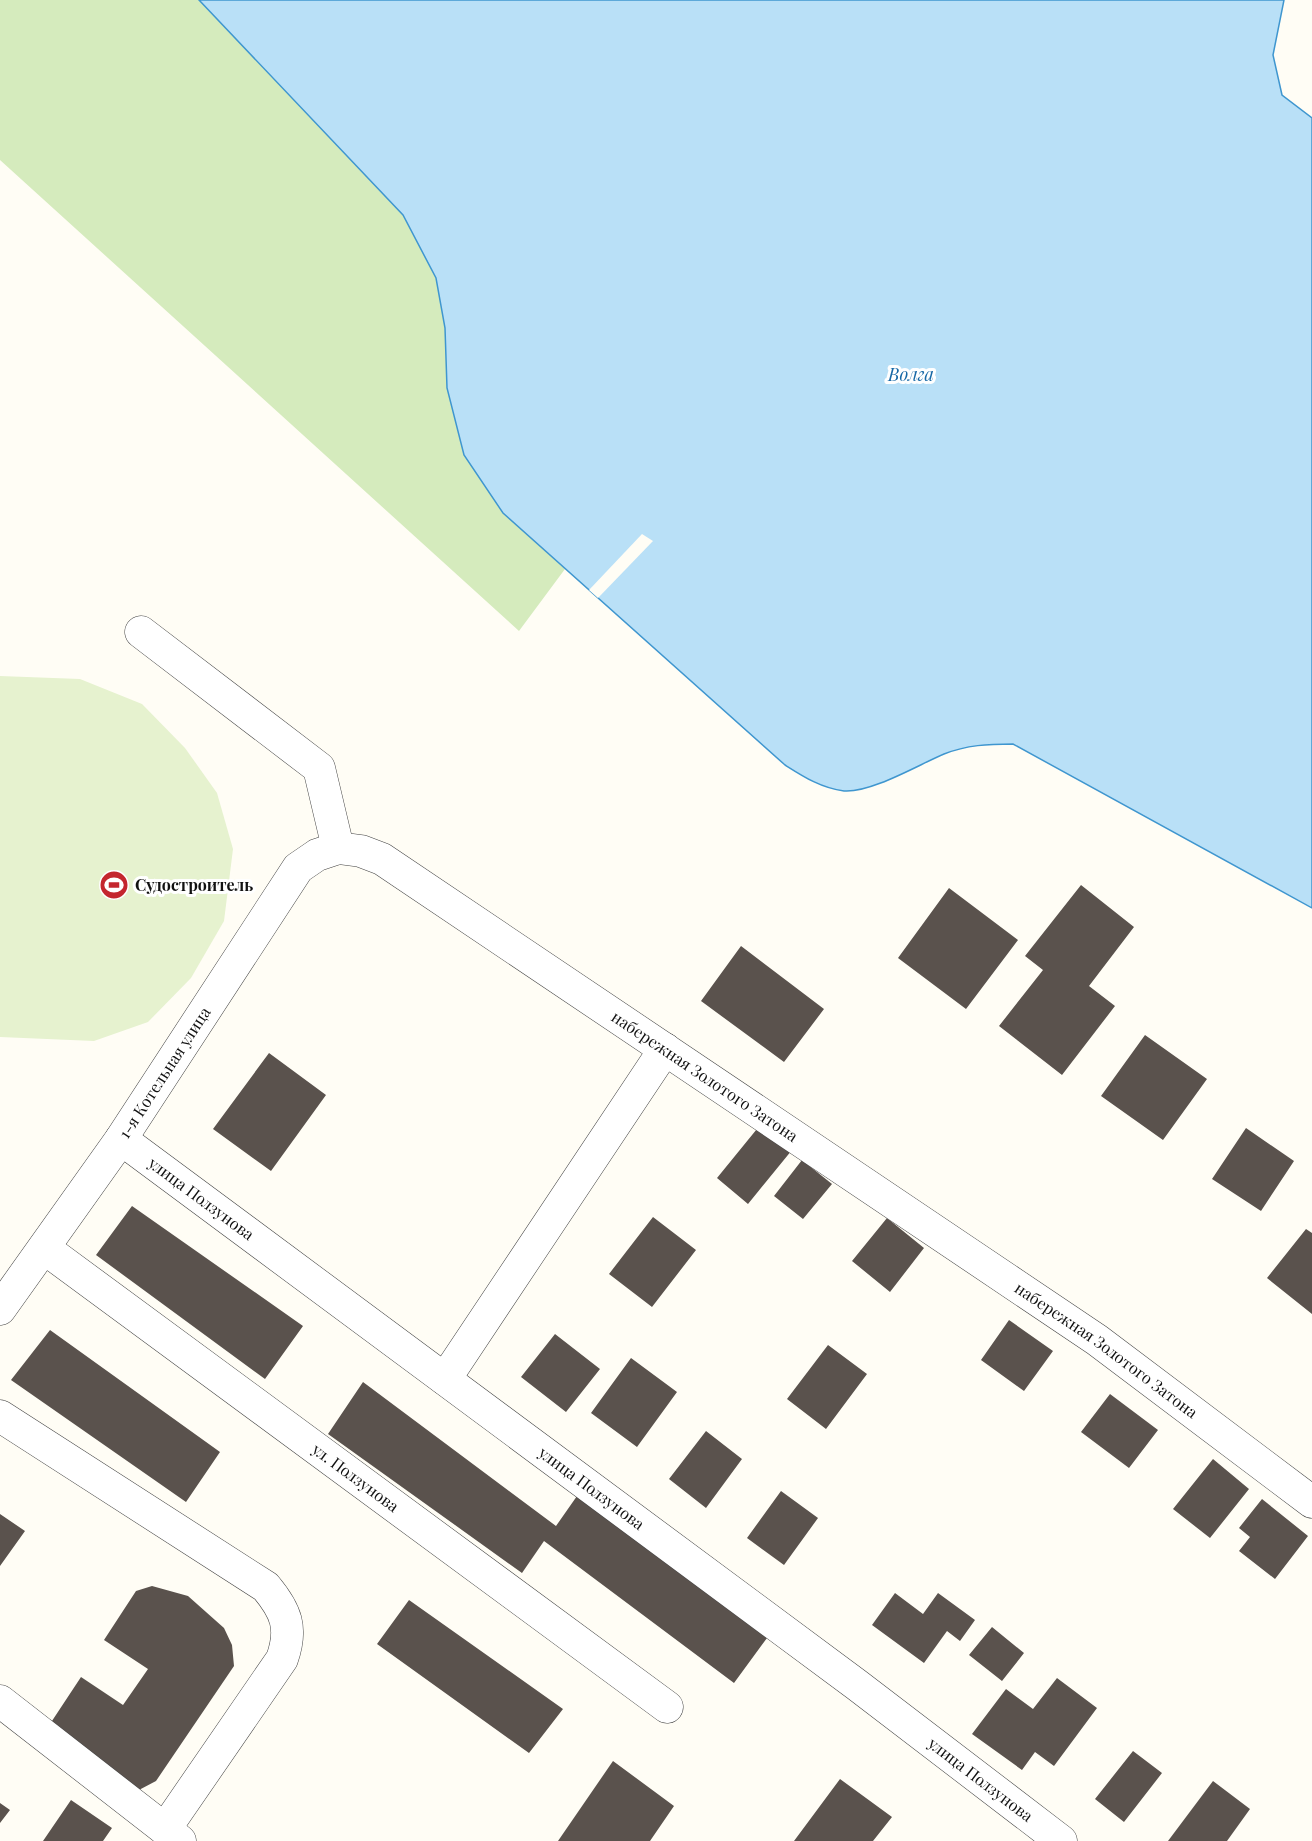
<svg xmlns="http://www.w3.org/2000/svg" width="1312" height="1841" font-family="'Playfair Display',serif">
  <rect width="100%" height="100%" fill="#fffdf5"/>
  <path fill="#d5ebbd" d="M 0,0 L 199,0 L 403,215 L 436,278 L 445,328 L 503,513 L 565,569 L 519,631 L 0,160 Z"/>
  <path fill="#e6f2cf" d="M 0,676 L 80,679 L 142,704 L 185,748 L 217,793 L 233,849 L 224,921 L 191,978 L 148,1022 L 94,1041 L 0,1037 Z"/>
  <path fill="#b9e0f7" stroke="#3f96cf" stroke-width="1.5" d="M 199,0 L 1284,0 L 1273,55 L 1282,95 L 1312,118 L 1312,908 L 1013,744 C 988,744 967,745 944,754 C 918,765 871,793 844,791 C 821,788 804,777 785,765 L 503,513 L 464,455 L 447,388 L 445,328 L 436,278 L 403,215 Z"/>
  <path fill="#fffdf5" d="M 642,534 L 653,541 L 598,598 L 589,590 Z"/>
  <path fill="#5a524d" d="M 1081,885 L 1134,927 L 1089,986 L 1115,1006 L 1062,1075 L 999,1026 L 1043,970 L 1025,956 Z
    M 949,888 L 1018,940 L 966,1009 L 898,958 Z
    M 741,946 L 824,1009 L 784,1062 L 701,1001 Z
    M 1145,1035 L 1207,1079 L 1163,1140 L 1101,1096 Z
    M 269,1053 L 326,1095 L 271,1171 L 213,1129 Z
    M 761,1124 L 792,1150 L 748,1204 L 717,1178 Z
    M 1246,1128 L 1294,1161 L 1261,1211 L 1212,1179 Z
    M 802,1160 L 832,1184 L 803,1219 L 774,1196 Z
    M 132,1206 L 303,1326 L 265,1379 L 96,1255 Z
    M 653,1217 L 696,1250 L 652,1307 L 609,1274 Z
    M 887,1218 L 924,1248 L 890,1292 L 852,1261 Z
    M 1306,1229 L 1312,1233 L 1312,1314 L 1267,1278 Z
    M 1009,1320 L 1053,1351 L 1024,1391 L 981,1360 Z
    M 50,1330 L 220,1452 L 186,1502 L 11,1380 Z
    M 555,1334 L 600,1369 L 566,1412 L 521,1377 Z
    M 828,1345 L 867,1374 L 826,1429 L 787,1399 Z
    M 631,1358 L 677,1392 L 637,1447 L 591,1413 Z
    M 363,1382 L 556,1526 L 577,1496 L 767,1638 L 734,1683 L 544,1541 L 522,1573 L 328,1434 Z
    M 1110,1394 L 1158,1430 L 1129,1468 L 1081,1432 Z
    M 706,1431 L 742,1459 L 706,1508 L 669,1479 Z
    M 1213,1459 L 1249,1489 L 1210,1538 L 1173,1509 Z
    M 781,1491 L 818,1518 L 784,1565 L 747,1538 Z
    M 1262,1499 L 1308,1536 L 1275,1579 L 1239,1551 L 1250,1537 L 1239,1528 Z
    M 0,1514 L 25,1531 L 0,1566 Z
    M 152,1586 L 188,1596 L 224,1628 L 232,1645 L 234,1666 L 156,1781 L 137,1791 L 46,1730 L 81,1677 L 123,1705 L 148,1669 L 104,1640 L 136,1591 Z
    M 895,1593 L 923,1614 L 938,1593 L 975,1620 L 960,1641 L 947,1631 L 924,1663 L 872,1625 Z
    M 409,1600 L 563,1709 L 529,1753 L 377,1644 Z
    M 992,1627 L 1024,1653 L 1002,1681 L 969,1655 Z
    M 1057,1678 L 1097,1708 L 1054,1766 L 1035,1752 L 1022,1770 L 972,1734 L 1006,1689 L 1033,1709 Z
    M 1133,1751 L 1162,1773 L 1124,1822 L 1095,1799 Z
    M 613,1761 L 674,1806 L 650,1841 L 558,1841 Z
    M 840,1779 L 892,1817 L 873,1841 L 794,1841 Z
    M 1213,1781 L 1250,1809 L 1227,1841 L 1168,1841 Z
    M 71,1800 L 112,1828 L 103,1841 L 43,1841 Z
    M 0,1803 L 10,1810 L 0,1823 Z"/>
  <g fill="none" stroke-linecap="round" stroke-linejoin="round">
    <g stroke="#444" stroke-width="33">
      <g id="street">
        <path id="s1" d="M 141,632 L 319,768 L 338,848 L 361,851 L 382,859 L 1097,1340 L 1312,1502"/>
        <path id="s2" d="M 121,1139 L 857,1685 L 1061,1841"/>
        <path id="s3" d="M 44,1248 L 667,1707"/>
        <path id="s4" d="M 0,1309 L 121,1139 L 298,868 L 317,855 L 338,848"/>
        <path d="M 445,1379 L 665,1049"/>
        <path d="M 0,1416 L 266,1587 C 286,1611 293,1628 282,1659 L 165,1829"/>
        <path d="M 0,1701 L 180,1841"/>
      </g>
    </g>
    <use href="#street" stroke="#fff" stroke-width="32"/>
  </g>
  <defs>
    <g id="stadium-disc" transform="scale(1.5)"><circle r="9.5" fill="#c4262e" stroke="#fff"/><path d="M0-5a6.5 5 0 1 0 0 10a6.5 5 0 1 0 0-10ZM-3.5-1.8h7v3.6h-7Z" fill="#fff"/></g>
  </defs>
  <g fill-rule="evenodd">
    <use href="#stadium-disc" x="114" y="885"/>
  </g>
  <g text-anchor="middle" stroke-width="6" stroke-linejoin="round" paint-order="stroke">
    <g font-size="16" font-weight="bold" fill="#111" stroke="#fff" text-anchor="start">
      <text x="135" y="891">Судостроитель</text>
    </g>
    <g font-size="16" fill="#111" stroke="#fff">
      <text dy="6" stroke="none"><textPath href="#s4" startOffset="288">1-я Котельная улица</textPath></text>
      <text dy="6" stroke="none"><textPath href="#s1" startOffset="741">набережная Золотого Затона</textPath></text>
      <text dy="6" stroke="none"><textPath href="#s2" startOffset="100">улица Ползунова</textPath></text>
      <text dy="6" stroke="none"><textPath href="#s1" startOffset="1227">набережная Золотого Затона</textPath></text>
      <text dy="6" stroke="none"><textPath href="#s3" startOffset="387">ул. Ползунова</textPath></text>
      <text dy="6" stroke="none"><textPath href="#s2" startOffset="586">улица Ползунова</textPath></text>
      <text dy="6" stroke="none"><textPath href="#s2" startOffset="1072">улица Ползунова</textPath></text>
    </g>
    <g font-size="18" font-style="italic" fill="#1768a6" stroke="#fff">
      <text x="911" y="381">Волга</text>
    </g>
  </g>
</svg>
